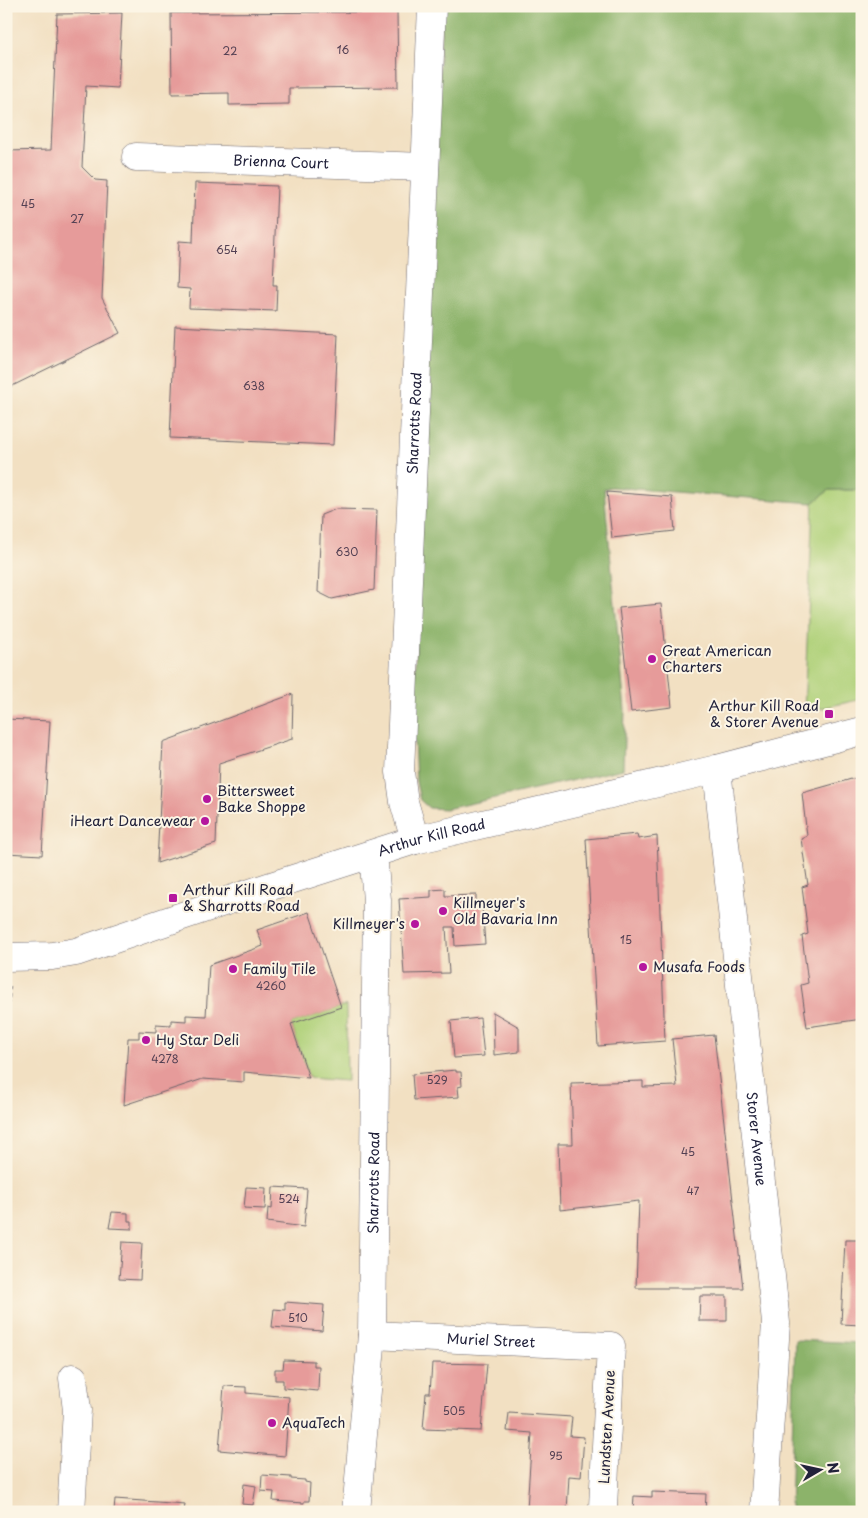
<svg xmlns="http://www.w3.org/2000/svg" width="868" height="1518" font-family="'Playpen Sans',sans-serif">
  <rect width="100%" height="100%" fill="#fcf5e5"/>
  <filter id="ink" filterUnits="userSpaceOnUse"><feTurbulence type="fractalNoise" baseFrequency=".02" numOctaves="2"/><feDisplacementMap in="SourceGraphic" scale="10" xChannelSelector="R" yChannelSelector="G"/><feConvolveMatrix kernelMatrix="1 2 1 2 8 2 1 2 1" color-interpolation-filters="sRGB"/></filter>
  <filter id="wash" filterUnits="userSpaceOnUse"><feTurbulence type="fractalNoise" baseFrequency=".0096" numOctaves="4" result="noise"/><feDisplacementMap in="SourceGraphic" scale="20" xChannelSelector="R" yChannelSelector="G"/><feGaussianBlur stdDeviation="1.12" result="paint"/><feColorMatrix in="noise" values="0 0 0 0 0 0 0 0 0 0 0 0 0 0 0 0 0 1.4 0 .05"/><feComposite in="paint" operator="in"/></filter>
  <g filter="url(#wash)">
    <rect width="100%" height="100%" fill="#f2e0c2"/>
    <path fill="#b0d17a" stroke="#697a5a" d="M 829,490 L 862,490 L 862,699 L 804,712 L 813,503 Z
      M 346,1005 L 347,1081 L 309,1078 L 291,1024 Z"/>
    <path fill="#8cb36a" stroke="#576a52" d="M 442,6 L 862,6 L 862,490 L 829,490 L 813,503 L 611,487 L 604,489 L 625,710 L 623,769 L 446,809 L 429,808 L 420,800 L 416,782 L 413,717 Z
      M 795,1340 L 862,1343 L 862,1512 L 790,1512 Z"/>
    <g id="blocks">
      <path fill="#e69b9a" d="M 397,12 L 398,87 L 289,88 L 289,104 L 229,105 L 229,93 L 172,94 L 171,13 Z
        M 122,13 L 118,88 L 86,86 L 82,167 L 95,180 L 107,181 L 102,298 L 120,333 L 6,389 L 6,151 L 51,150 L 57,14 Z
        M 195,183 L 277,186 L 273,285 L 277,285 L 276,311 L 189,308 L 190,289 L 177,288 L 179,241 L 193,242 Z
        M 175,326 L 338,334 L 333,445 L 170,438 Z
        M 607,492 L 672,497 L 675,531 L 612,538 Z
        M 336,509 L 377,510 L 374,590 L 332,599 L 318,592 L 321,515 Z
        M 661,604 L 672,707 L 631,712 L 619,608 Z
        M 293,694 L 292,739 L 219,763 L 216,844 L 157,863 L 163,742 Z
        M 6,719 L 50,721 L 42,855 L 6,853 Z
        M 862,776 L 862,1019 L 807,1027 L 801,985 L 808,983 L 802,936 L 808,934 L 802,887 L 808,885 L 801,839 L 807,836 L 802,793 Z
        M 637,834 L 638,839 L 657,836 L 665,1041 L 598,1046 L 586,839 Z
        M 445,889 L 445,896 L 476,895 L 476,905 L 482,905 L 485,944 L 455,946 L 454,927 L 446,927 L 449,973 L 404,974 L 399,899 L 431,897 L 431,890 Z
        M 309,912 L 341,1007 L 291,1024 L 309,1078 L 244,1072 L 244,1082 L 203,1079 L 124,1105 L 128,1038 L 139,1038 L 139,1031 L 156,1032 L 156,1024 L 171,1025 L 171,1020 L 186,1021 L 186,1015 L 206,1016 L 209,965 L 263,946 L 257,930 Z
        M 493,1012 L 519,1027 L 519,1052 L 494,1055 Z
        M 480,1018 L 484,1056 L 454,1058 L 451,1021 Z
        M 714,1035 L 743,1288 L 636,1288 L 639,1201 L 560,1210 L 558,1144 L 573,1144 L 571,1083 L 643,1081 L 643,1087 L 677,1086 L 672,1039 Z
        M 456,1070 L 456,1072 L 461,1072 L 462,1086 L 458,1087 L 459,1097 L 414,1100 L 412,1074 Z
        M 246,1187 L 266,1188 L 265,1209 L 244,1208 Z
        M 273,1187 L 307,1189 L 304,1227 L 267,1222 L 268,1208 L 272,1209 Z
        M 112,1212 L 128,1213 L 128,1221 L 132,1221 L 132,1229 L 109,1228 Z
        M 845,1240 L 862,1240 L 862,1325 L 841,1324 Z
        M 122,1242 L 142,1243 L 140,1280 L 119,1279 Z
        M 700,1296 L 727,1296 L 727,1321 L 699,1321 Z
        M 285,1302 L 324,1305 L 322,1331 L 272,1327 L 274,1309 L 285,1310 Z
        M 284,1360 L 314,1361 L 314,1366 L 319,1366 L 318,1391 L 283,1388 L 283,1380 L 275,1380 L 275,1369 L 283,1369 Z
        M 432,1363 L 487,1364 L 481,1431 L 423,1429 L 426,1393 L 430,1393 Z
        M 224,1386 L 246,1387 L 246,1393 L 289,1397 L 285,1456 L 219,1450 Z
        M 509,1413 L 572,1417 L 570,1436 L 584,1437 L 581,1477 L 569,1476 L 567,1511 L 527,1509 L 532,1433 L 507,1431 Z
        M 262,1475 L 291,1477 L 291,1479 L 305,1480 L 305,1482 L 310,1483 L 309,1501 L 304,1501 L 304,1503 L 273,1501 L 274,1492 L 261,1491 Z
        M 244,1484 L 256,1486 L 253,1505 L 242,1504 Z
        M 652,1492 L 706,1494 L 705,1512 L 633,1512 L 634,1496 L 652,1497 Z
        M 115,1499 L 185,1504 L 184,1512 L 114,1512 Z"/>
    </g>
  </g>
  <g filter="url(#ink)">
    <use href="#blocks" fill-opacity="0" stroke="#6b646a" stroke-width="1"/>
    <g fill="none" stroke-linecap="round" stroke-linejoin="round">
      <g stroke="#6b646a" stroke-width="29">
        <g id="minor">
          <path id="s1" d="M 136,157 L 425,167"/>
          <path id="s2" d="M 717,769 L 776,1323 L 764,1512"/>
          <path id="s3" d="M 415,840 L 404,802 L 400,772 L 432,6"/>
          <path id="s4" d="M 6,957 L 52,956 L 76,952 L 268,887 L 415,840 L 717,769 L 862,731"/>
          <path id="s5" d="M 372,1335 L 611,1346 L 603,1507"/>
          <path d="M 71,1512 L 77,1410 L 73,1378"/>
          <path id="s6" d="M 356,1512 L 372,1335 L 377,900 L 373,854"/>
        </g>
      </g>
      <path stroke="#6b646a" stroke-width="3" stroke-dasharray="4 4" stroke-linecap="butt" d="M 6,1030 L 10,983"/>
      <use href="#minor" stroke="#fff" stroke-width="28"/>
    </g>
  </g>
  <g fill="#b5179e" stroke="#fcf5e5" stroke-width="2">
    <circle cx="652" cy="659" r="5"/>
    <rect x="824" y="709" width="10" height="10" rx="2.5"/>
    <circle cx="207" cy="799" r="5"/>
    <circle cx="205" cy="821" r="5"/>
    <rect x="168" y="893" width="10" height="10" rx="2.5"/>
    <circle cx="443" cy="911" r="5"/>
    <circle cx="415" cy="924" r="5"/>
    <circle cx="643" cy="967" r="5"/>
    <circle cx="233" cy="969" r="5"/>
    <circle cx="146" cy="1040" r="5"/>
    <circle cx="272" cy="1423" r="5"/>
  </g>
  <g text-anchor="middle" stroke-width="4" stroke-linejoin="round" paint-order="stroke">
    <g font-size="11" fill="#534053">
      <text x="343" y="54">16</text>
      <text x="230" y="55">22</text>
      <text x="28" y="208">45</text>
      <text x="77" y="223">27</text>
      <text x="227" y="254">654</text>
      <text x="254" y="390">638</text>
      <text x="347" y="556">630</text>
      <text x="626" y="944">15</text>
      <text x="271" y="990">4260</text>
      <text x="165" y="1063">4278</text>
      <text x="437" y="1084">529</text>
      <text x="688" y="1156">45</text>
      <text x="693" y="1195">47</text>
      <text x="289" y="1203">524</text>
      <text x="298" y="1322">510</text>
      <text x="454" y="1415">505</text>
      <text x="556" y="1460">95</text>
    </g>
    <g font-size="14" fill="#22223b" stroke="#fcf5e5">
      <text dy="5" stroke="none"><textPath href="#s1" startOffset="145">Brienna Court</textPath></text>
      <text dy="5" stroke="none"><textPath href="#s3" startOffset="419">Sharrotts Road</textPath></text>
      <text dy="5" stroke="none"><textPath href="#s4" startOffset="444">Arthur Kill Road</textPath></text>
      <text dy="5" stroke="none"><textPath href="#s2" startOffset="372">Storer Avenue</textPath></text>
      <text dy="5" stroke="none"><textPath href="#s6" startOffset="330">Sharrotts Road</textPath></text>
      <text dy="5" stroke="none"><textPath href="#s5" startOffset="119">Muriel Street</textPath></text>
      <text transform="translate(607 1427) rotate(-87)" y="5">Lundsten Avenue</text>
    </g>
    <g font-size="14" fill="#22223b" stroke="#fcf5e5" text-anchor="start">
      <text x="662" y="656">Great American<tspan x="662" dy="16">Charters</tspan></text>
      <text x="819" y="711" text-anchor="end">Arthur Kill Road<tspan x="819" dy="16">&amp; Storer Avenue</tspan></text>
      <text x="217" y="796">Bittersweet<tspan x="217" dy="16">Bake Shoppe</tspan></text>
      <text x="195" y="826" text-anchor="end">iHeart Dancewear</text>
      <text x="183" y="895">Arthur Kill Road<tspan x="183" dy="16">&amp; Sharrotts Road</tspan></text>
      <text x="453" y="908">Killmeyer's<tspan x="453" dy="16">Old Bavaria Inn</tspan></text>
      <text x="405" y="929" text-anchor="end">Killmeyer's</text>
      <text x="653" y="972">Musafa Foods</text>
      <text x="243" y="974">Family Tile</text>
      <text x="156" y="1045">Hy Star Deli</text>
      <text x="282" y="1428">AquaTech</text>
    </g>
  </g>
  <rect width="868" height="1518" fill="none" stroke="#fcf5e5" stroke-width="25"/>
  <g transform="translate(820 1470) rotate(81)" stroke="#fcf5e5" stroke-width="4" paint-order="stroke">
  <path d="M0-4L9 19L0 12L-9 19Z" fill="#22223b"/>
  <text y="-8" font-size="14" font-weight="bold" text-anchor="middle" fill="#22223b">N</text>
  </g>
</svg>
